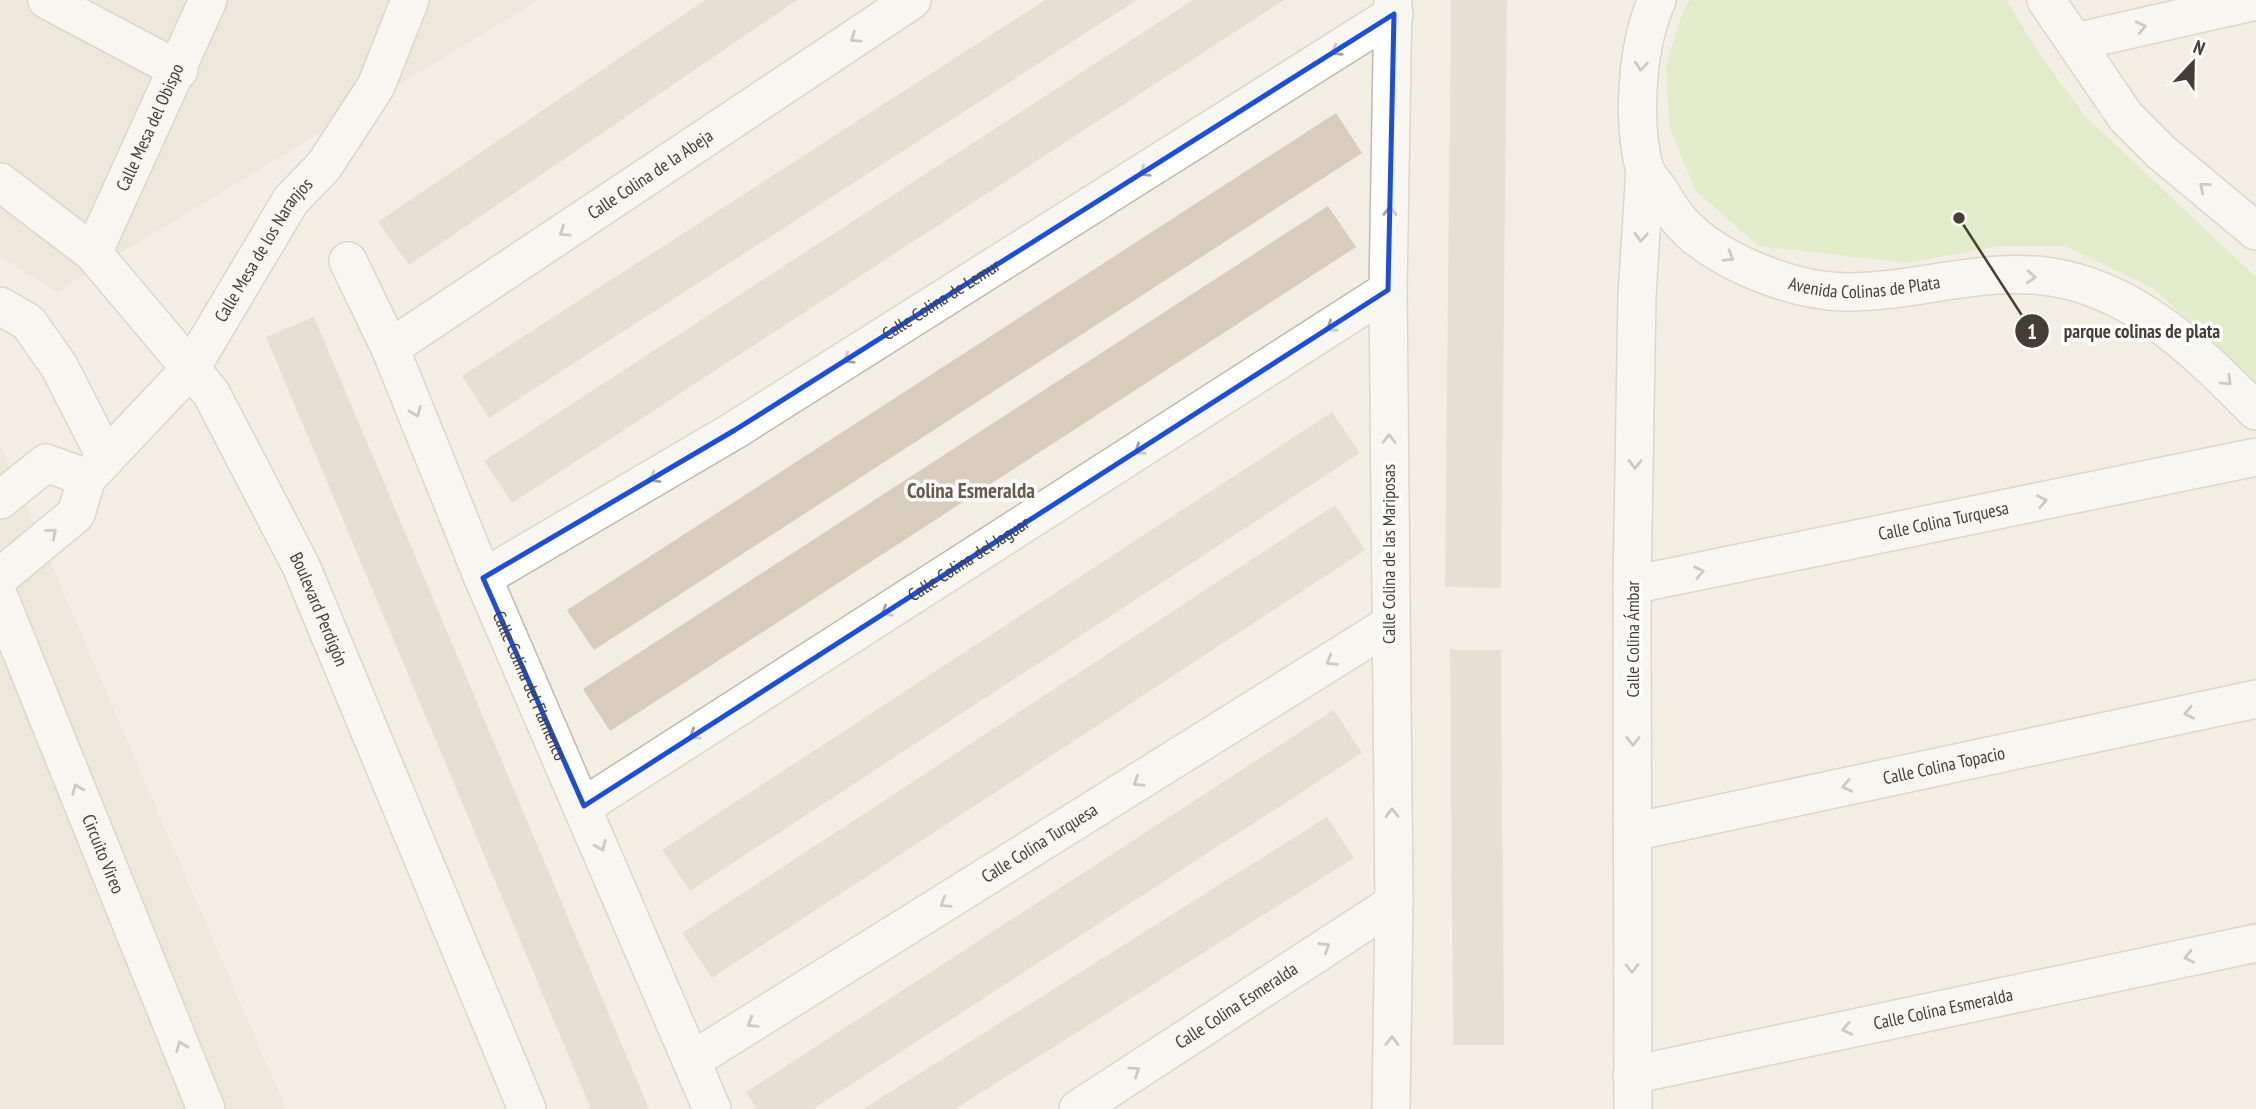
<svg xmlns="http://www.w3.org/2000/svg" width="2256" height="1109" font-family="'PT Sans Narrow',sans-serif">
  <rect width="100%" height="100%" fill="#f3eee4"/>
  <path fill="#e7e0d2" d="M 0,0 L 539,0 L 57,292 L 0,257 Z
    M 0,445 L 286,1109 L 0,1109 Z"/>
  <path fill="#d0e9ab" d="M 1690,0 L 2006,0 L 2045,62 L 2086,117 L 2256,277 L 2256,383 L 2153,288 L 2065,246 L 1998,246 L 1908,263 L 1758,246 L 1695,190 L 1669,126 L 1666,65 L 1684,8 Z"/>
  <path fill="#d8ccbc" d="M 705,0 L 797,0 L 409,265 L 378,222 Z
    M 1045,0 L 1137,0 L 489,418 L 462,376 Z
    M 1193,0 L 1284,0 L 512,503 L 484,461 Z
    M 1451,0 L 1507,0 L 1501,588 L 1445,587 Z
    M 1336,113 L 1362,153 L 594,650 L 567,610 Z
    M 1328,206 L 1356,247 L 610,731 L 583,689 Z
    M 314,317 L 649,1109 L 591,1109 L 266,337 Z
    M 1332,412 L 1360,453 L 690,891 L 662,850 Z
    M 1335,505 L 1365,550 L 712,978 L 682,933 Z
    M 1450,650 L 1501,650 L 1504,1045 L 1453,1045 Z
    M 1334,710 L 1362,753 L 813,1109 L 757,1109 L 746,1092 Z
    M 1327,817 L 1354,858 L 955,1109 L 863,1109 Z"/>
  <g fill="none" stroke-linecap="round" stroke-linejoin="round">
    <g stroke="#c2b8aa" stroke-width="40">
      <g id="minor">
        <path d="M 47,0 L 179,70"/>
        <path id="s1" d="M 1657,0 C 1637,44 1632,119 1644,167 C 1647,176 1656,185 1661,193 C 1667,202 1672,212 1679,220 C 1714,261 1792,291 1845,292 C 1919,293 1993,262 2067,280 C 2146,299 2201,356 2256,411"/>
        <path d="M 2046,0 L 2126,117 L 2161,152 L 2256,231"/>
        <path d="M 2075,42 L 2256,1"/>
        <path id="s2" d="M 0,182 L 93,253 L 211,393 L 301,566 L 527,1109"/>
        <path id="s3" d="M 93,253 L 208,0"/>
        <path id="s4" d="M 348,261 L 390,348 L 483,578 L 712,1109"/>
        <path d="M 0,306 L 28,322 L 59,366 L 106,458"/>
        <path id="s5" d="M 390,348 L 912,0"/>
        <path id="s6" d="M 87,478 L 191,368 L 291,200 L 324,166 L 376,86 L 410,0"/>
        <path d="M 0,500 L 46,463 L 87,478 L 76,514 L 0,577"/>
        <path id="s7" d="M 483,578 L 735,430 L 1394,14"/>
        <path id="s8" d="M 1632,585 L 2256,457"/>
        <path id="s9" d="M 0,599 L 206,1109"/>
        <path id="s10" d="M 584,806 L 1388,290"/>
        <path id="s11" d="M 1633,832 L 2256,699"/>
        <path id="s12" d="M 691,1061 L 1389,625"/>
        <path id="s13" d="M 1632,1075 L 2256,943"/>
        <path id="s14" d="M 1078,1109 L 1394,903"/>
        <path d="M 1391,1109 L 1394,903 L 1388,290 L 1393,0"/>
        <path d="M 1633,1109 L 1632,585 L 1637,296 L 1645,169"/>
      </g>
    </g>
    <use href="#minor" stroke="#fff" stroke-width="37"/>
  </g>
  <defs><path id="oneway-chevron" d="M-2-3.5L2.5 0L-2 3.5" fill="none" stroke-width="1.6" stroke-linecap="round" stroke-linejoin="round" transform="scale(1.75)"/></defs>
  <g stroke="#a29e9a">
    <use href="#oneway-chevron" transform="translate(2141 27) rotate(-13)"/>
    <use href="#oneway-chevron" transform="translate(855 38) rotate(146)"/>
    <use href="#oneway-chevron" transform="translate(1336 51) rotate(148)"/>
    <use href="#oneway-chevron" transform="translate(1641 66) rotate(95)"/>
    <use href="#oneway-chevron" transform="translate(1144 172) rotate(148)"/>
    <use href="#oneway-chevron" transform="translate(2204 187) rotate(-140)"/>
    <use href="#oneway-chevron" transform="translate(1390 211) rotate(-89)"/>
    <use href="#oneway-chevron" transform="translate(564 232) rotate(146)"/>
    <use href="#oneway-chevron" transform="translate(1641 237) rotate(93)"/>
    <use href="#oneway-chevron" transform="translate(1729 257) rotate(31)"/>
    <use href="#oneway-chevron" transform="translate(2031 277) rotate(4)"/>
    <use href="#oneway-chevron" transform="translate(1331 327) rotate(147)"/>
    <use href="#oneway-chevron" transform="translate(848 359) rotate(148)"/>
    <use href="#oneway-chevron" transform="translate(2227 381) rotate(45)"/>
    <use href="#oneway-chevron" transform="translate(416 412) rotate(68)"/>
    <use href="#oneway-chevron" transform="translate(1389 439) rotate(-90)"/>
    <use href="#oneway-chevron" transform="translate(1139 450) rotate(147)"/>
    <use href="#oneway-chevron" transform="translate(1635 464) rotate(91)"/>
    <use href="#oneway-chevron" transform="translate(654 478) rotate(150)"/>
    <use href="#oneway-chevron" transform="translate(2042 501) rotate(-12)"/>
    <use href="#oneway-chevron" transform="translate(52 533) rotate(-40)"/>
    <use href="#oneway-chevron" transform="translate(1699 572) rotate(-12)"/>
    <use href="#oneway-chevron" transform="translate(886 612) rotate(147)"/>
    <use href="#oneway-chevron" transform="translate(1331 661) rotate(148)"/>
    <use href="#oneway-chevron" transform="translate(2189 713) rotate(168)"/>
    <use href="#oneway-chevron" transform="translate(694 735) rotate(147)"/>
    <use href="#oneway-chevron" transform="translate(1633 741) rotate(90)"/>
    <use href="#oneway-chevron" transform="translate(1138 782) rotate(148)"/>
    <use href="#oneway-chevron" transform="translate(1847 786) rotate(168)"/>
    <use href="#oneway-chevron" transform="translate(77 789) rotate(-112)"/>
    <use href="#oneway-chevron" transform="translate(1392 813) rotate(-91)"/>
    <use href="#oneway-chevron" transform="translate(601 846) rotate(67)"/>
    <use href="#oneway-chevron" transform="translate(945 903) rotate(148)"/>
    <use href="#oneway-chevron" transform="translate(1325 947) rotate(-33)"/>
    <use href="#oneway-chevron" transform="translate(2189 957) rotate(168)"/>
    <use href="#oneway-chevron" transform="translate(1632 968) rotate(90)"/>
    <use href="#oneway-chevron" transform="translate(752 1023) rotate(148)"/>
    <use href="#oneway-chevron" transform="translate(1847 1029) rotate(168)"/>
    <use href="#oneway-chevron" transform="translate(1392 1041) rotate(-89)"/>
    <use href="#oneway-chevron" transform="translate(181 1046) rotate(-112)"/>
    <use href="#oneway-chevron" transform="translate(1135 1071) rotate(-34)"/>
  </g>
  <path d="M0 0H2256V1109H0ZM 1394,14 L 1388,290 L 584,806 L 483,578 L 735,430 Z" fill="#f3eee4" fill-opacity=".55" fill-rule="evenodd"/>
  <path fill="none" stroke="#1d4ed8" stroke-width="5" stroke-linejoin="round" d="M 1394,14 L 1388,290 L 584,806 L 483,578 L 735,430 Z"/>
  <g text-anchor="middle" stroke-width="7" stroke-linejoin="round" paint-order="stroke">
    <g font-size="18" fill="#453e34" stroke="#fff">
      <text dy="6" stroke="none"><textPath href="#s3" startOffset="138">Calle Mesa del Obispo</textPath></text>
      <text dy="6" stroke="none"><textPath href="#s5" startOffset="313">Calle Colina de la Abeja</textPath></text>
      <text dy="6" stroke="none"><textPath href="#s6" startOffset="290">Calle Mesa de los Naranjos</textPath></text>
      <text dy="6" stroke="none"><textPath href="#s1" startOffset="438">Avenida Colinas de Plata</textPath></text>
      <text dy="6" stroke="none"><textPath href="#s7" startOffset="536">Calle Colina de Lemur</textPath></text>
      <text dy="6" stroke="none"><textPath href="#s8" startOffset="318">Calle Colina Turquesa</textPath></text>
      <text transform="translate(1389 554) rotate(-90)" y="6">Calle Colina de las Mariposas</text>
      <text dy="6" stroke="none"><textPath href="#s10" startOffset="457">Calle Colina del Jaguar</textPath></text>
      <text dy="6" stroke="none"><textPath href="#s2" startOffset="542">Boulevard Perdigón</textPath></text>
      <text transform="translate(1633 639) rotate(-90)" y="6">Calle Colina Ámbar</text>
      <text dy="6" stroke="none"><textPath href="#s4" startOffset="462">Calle Colina del Flamenco</textPath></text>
      <text dy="6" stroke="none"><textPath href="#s11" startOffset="318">Calle Colina Topacio</textPath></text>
      <text dy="6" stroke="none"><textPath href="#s12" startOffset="411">Calle Colina Turquesa</textPath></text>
      <text dy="6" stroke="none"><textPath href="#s9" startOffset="275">Circuito Vireo</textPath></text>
      <text dy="6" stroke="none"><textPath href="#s14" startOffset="189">Calle Colina Esmeralda</textPath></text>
      <text dy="6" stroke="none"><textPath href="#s13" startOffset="318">Calle Colina Esmeralda</textPath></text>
    </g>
    <g font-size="21" font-weight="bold" fill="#685b4b" stroke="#fff">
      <text x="971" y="498">Colina Esmeralda</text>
    </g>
  </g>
  <path fill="none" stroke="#453e34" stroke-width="2.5" d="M1959 218L2032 331"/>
  <g fill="#453e34" stroke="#fff" stroke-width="2.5">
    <circle cx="1959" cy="218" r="7"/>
    <circle cx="2032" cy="331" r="18"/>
  </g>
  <g font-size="21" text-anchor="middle" font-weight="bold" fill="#fff">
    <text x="2032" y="339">1</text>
  </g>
  <g font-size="19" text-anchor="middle" font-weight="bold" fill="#453e34" stroke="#fff" stroke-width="7" stroke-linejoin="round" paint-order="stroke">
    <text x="2142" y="338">parque colinas de plata</text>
  </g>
  <g transform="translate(2193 63) rotate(22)" stroke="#ffffff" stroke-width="5" paint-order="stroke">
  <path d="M0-5L12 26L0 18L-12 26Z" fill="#453e34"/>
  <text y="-10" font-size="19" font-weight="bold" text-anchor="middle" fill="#453e34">N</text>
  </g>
</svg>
